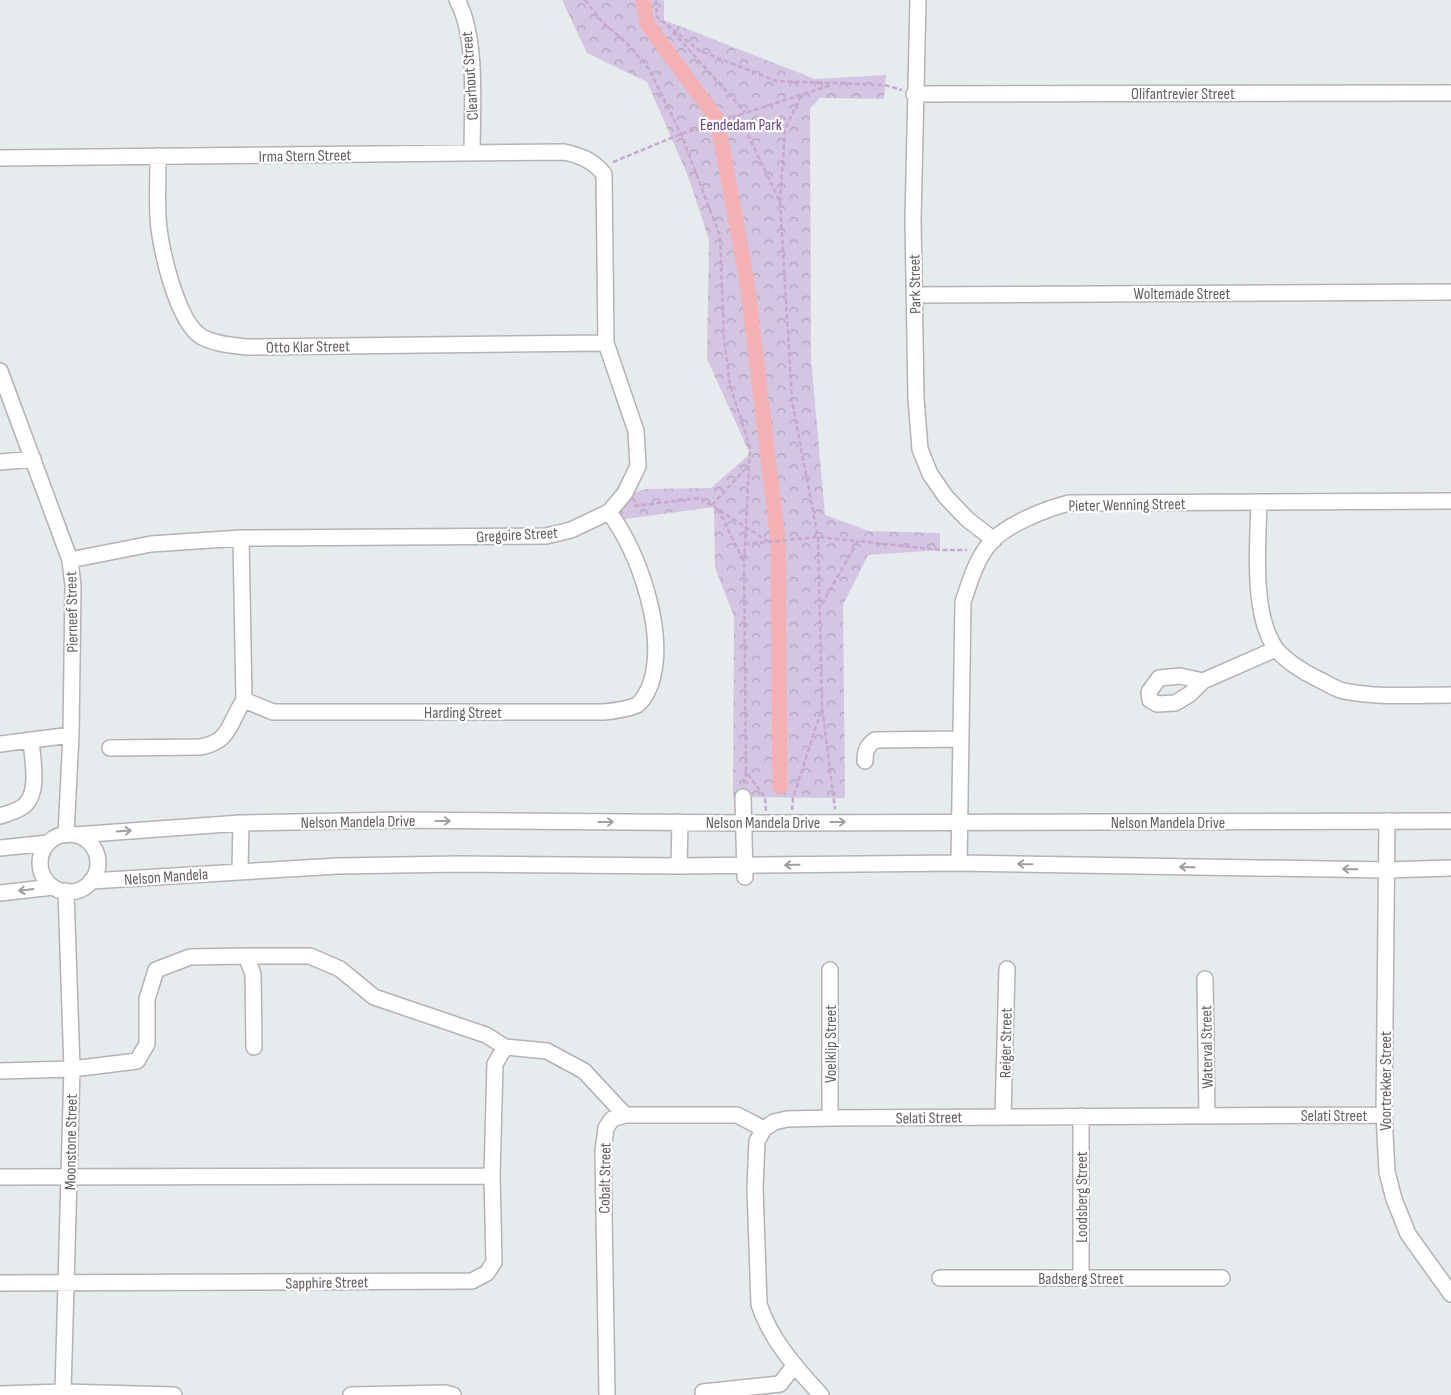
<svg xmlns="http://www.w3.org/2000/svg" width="1451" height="1395" font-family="'Sofia Sans Condensed',sans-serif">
  <defs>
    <pattern id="forest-crowns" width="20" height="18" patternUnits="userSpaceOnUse" patternTransform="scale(1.25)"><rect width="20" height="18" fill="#d4c6e2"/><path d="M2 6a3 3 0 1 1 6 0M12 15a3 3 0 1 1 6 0" fill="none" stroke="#b0a4ba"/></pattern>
  </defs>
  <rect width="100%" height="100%" fill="#e6ebee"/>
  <path fill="url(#forest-crowns)" d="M 562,0 L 664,0 L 664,20 L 815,79 L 886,75 L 884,99 L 820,98 L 810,109 L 811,359 L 825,515 L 869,531 L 940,533 L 940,550 L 868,555 L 843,605 L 845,798 L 733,797 L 734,616 L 715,568 L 714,507 L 618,520 L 615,501 L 644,489 L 711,488 L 750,454 L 707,359 L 709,240 L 688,176 L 647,82 L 587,53 Z"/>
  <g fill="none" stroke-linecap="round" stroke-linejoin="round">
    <path stroke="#f4b0b3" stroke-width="15" d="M 643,0 L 647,24 L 717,119 L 747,282 L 778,541 L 780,787"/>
    <g stroke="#b6b2b1" stroke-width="18">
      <path id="minor" d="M 457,0 C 478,37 472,110 472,153
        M 918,0 L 913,220 L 916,398 L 920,449 L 930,474 L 946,497 L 967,519 L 994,540
        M 914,94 L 1451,93
        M 158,156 C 158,177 157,197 158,217 C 159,245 177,323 202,337 C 215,344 231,345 246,347 L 606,343
        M 0,158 L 564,152 C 582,156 592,160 604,174 L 606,343 L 636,431 L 638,466 L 625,493 L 609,512 L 571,530 L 546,536 L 241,538 L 151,544 L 70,560
        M 914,295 L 1451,292
        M 0,371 L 70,560 L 73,586 L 71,735 L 66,835
        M 0,462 L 33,459
        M 1259,502 C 1258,543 1251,614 1276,649 C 1285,660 1303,672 1316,678 C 1325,682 1335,689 1344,691 C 1379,698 1416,695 1451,695
        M 241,538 L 244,700 L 273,712 L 603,712 C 614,711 626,710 637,705 C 644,700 648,691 651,683 C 667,632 639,553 609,512
        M 1203,681 L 1180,676 L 1159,678 L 1149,692 L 1150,700 L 1157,704 L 1175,703 L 1190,694 L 1203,681 L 1276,649
        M 0,744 L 71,735
        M 110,748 L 200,747 C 231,742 229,722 244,700
        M 865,761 C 865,751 867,746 875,740 L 960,739
        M 743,797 L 745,877
        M 0,816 C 8,813 19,811 25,805 C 40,791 32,758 31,740
        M 1387,821 L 1384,1115 L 1387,1172 L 1394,1199 L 1408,1234 L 1451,1294
        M40 863a29 29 0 1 1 58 0a29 29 0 1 1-58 0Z
        M 75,835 L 241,823 L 400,820 L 744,823 L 1451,821
        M 0,848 L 48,843
        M 959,863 L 963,602 C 970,581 977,556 993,540 C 1010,523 1046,509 1069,503 L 1451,501
        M 679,866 L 680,822
        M 240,870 L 241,823
        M 91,881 L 338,866 L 459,864 L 679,866 L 959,863 L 1386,870 L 1451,868
        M 0,893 L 53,887
        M 246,956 L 310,956 L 340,969 L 374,997 L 486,1035 L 505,1047 L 547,1051 L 584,1071 L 625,1115
        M 1205,979 L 1207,1116
        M 0,1071 L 72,1069 L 137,1061 L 147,1044 L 147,999 L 156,970 L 190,957 L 246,956 L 253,974 L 254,1047
        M 1003,1116 L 1007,969
        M 830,1118 L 830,970
        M 0,1177 L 492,1176
        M 940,1278 L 1222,1278
        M 1081,1278 L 1081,1116
        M 0,1283 L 472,1281 L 487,1273 L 494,1262 L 492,1176 L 495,1064 L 505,1047
        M 63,1392 L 72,1069 L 66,891
        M 703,1392 L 780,1384 L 794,1366
        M 0,1394 L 63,1392 L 174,1395
        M 351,1395 L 445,1393 L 453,1395
        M 607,1395 L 603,1151 L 606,1128 L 612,1119 L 625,1115 L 737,1115 L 764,1129
        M 821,1395 C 796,1368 770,1339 759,1304 L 755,1188 L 757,1141 L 764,1129 L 774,1122 L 787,1119 L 830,1118 L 1384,1115"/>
    </g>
    <path stroke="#c7a9d0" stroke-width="2.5" stroke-dasharray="5 2.5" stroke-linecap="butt" d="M 585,0 L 603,23 L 625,41 L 649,69 L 681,134 L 720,236 L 724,338 L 730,385 L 750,447 L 744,564 L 746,772
      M 656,0 L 657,17 L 700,51 L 776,81 L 885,85 L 902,90
      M 673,32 L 745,112
      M 738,114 L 780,202 L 785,129 L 802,94
      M 613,162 L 681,134 L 831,85
      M 780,202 L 792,401 L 818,537 L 822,707 L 835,809
      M 712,505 L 748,466
      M 634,506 L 700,498 L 769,542
      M 718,509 L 744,562
      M 745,544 L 818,537 L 858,541
      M 822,604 L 858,541 L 940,550 L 967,550
      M 744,784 L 746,772 L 765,797 L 766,811
      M 792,810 L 793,798 L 822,708"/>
    <use href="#minor" stroke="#fff" stroke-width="15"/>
  </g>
  <defs><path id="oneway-shaft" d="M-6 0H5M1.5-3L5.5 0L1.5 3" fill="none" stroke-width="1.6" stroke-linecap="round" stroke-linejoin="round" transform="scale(1.25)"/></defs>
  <g stroke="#a29e9e">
    <use href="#oneway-shaft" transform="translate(443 821)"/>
    <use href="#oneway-shaft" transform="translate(606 822)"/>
    <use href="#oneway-shaft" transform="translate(838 822)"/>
    <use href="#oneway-shaft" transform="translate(124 831) rotate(-4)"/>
    <use href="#oneway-shaft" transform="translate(1025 864) rotate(-179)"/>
    <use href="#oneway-shaft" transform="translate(792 865) rotate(179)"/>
    <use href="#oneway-shaft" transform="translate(1187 867) rotate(-179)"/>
    <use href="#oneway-shaft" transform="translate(1350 869) rotate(-179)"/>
    <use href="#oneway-shaft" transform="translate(26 890) rotate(173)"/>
  </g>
  <g text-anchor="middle" stroke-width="4.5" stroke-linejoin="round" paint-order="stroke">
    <g font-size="16" fill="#645e5d" stroke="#fff">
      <text transform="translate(469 76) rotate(-94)" y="6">Clearhout Street</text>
      <text x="1183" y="99">Olifantrevier Street</text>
      <text transform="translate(305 155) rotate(-1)" y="6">Irma Stern Street</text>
      <text transform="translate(914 284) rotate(-91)" y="6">Park Street</text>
      <text x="1182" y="299">Woltemade Street</text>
      <text transform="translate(308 346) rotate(-1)" y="6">Otto Klar Street</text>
      <text transform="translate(1127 504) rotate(-1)" y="6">Pieter Wenning Street</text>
      <text transform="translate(517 534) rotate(-3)" y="6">Gregoire Street</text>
      <text transform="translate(71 612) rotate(-91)" y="6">Pierneef Street</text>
      <text x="463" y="718">Harding Street</text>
      <text transform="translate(358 821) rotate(-1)" y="6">Nelson Mandela Drive</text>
      <text x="763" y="828">Nelson Mandela Drive</text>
      <text x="1168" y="828">Nelson Mandela Drive</text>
      <text transform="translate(166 876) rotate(-4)" y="6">Nelson Mandela</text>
      <text transform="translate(1005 1043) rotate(-89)" y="6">Reiger Street</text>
      <text transform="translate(830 1044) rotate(-90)" y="6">Voelklip Street</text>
      <text transform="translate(1206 1047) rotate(-91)" y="6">Waterval Street</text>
      <text transform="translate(1385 1081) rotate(-90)" y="6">Voortrekker Street</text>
      <text x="1334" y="1121">Selati Street</text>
      <text transform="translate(929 1117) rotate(-1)" y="6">Selati Street</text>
      <text transform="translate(70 1142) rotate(-89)" y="6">Moonstone Street</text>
      <text transform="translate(604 1178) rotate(-89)" y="6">Cobalt Street</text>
      <text transform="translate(1081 1197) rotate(-90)" y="6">Loodsberg Street</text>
      <text x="1081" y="1284">Badsberg Street</text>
      <text transform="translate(327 1282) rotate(-1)" y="6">Sapphire Street</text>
    </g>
    <g font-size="16" fill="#644180" stroke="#fff">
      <text x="741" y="130">Eendedam Park</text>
    </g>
  </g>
</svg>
